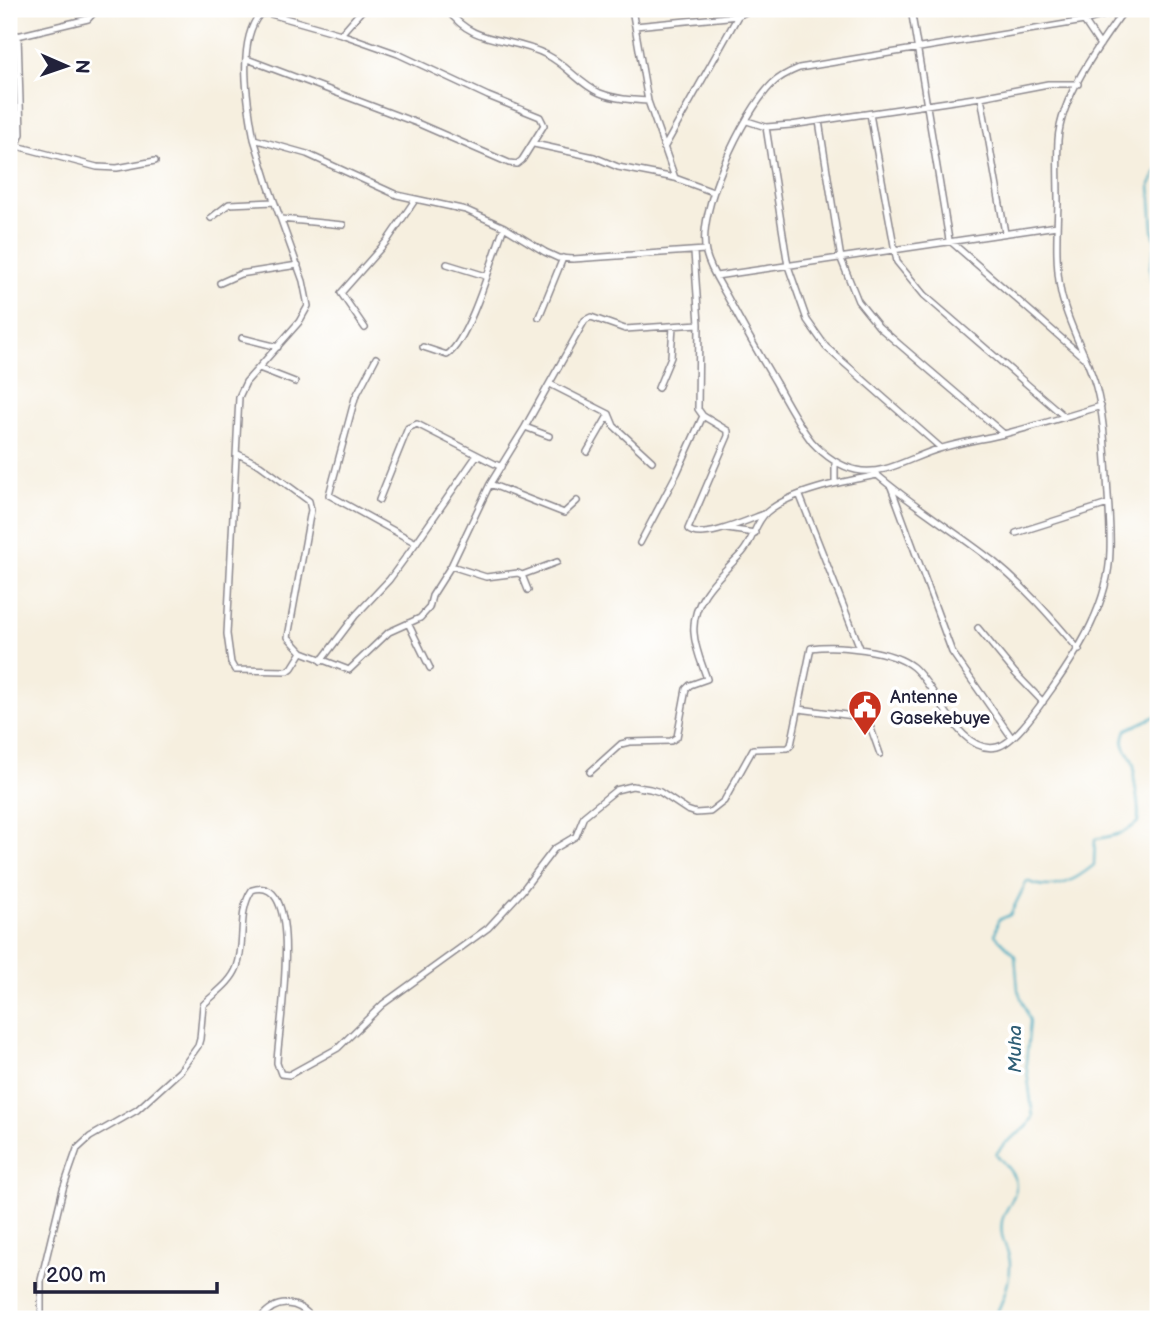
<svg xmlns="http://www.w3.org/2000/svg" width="1167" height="1328" font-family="'Balsamiq Sans',sans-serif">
  <rect width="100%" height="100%" fill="#fff"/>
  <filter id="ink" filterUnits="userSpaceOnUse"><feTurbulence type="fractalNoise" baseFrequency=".0143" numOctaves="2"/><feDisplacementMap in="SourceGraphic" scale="14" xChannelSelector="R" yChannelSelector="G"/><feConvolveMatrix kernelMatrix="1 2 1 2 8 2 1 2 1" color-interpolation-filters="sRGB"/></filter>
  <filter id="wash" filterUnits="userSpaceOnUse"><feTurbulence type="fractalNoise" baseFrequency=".00686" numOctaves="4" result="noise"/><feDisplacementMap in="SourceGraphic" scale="28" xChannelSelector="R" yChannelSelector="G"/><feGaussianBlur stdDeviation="1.57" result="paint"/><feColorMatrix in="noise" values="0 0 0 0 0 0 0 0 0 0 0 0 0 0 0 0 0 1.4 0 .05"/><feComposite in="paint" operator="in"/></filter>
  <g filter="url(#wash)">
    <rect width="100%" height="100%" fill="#f6efdf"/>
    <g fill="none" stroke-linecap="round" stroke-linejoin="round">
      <path stroke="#3fa8bf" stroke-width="2" d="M 1158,170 L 1150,184 L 1153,229 L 1156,245 L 1150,266 L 1151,280 L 1158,297
        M 993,1319 C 1002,1305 1011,1280 1010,1263 C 1009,1247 999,1241 1002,1221 C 1005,1208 1016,1199 1016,1186 C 1016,1174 1003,1163 996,1154 L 1004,1144 L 1027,1127 L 1033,1117 L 1026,1063 L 1030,1021 L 1018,990 L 1015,955 L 995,935 L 998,920 L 1010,915 L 1027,881 C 1053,893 1073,882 1094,865 L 1095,839 C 1113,836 1124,835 1138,822 C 1140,806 1136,794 1134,778 C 1133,774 1135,770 1134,766 C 1131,751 1118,749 1126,730 L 1158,715"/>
    </g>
  </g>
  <g filter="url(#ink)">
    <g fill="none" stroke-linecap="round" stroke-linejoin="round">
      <g stroke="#8c888d" stroke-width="8">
        <path id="street" d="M 447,9 C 474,47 509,35 547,55 C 567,65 580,85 600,93 C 615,99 631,100 648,101
          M 632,9 L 648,101 L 675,178 L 713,192
          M 911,9 L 949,240 L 1083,357
          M 1084,21 L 1100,45
          M 635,26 L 738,16
          M 341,34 L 363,9
          M 9,38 L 88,19 L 97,9
          M 247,59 L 417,123 L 509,163 L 517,164 L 522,160 L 544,125 L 540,117 L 488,96 L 398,54 L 341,34 L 267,13 L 260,14 C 236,42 248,106 254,139 L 307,154 L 397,195 L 466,210 L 504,227 L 545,252 L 558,258 L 573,259 L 705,250
          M 981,97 L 1005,233
          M 870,114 L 897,262 L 924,295 L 1065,417
          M 747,121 L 766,127 L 791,125 L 981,97 L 1048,84 L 1078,84
          M 819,121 L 841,259 L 858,301 L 879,327 L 1004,434
          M 766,127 L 788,266 L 807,320 L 826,347 L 941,448
          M 254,139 L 269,187 L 303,281 L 308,306 L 299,322 L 246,382 L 239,397 L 227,634 L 231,663 L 235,670 L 288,671 L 292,668 L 302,652
          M 9,144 L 97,167 L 117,168 L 155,161
          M 534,144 L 594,157 L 618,167 L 675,178
          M 16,147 L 21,134 L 18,35
          M 664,148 L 738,16 L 752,9
          M 211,218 L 229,204 L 274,202
          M 281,219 L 343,225
          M 694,252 L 699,324 L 698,409 L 703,416 L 728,431 L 728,436 L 688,529 C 700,542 748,520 764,514
          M 447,264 L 486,276
          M 716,276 L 1057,226
          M 220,283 L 240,274 L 298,265
          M 539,317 L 563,258
          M 365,328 L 341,293 L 387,241 L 415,200
          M 242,338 L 278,347
          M 423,347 L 447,355 C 470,339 493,256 504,227
          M 376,358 L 355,398 L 329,495 L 416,543
          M 259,368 L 295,382
          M 550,384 L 609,414 L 614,426 L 652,461
          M 658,388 L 671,357 L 673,326
          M 1101,406 C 1068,416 1036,426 1004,434 C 983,439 962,442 942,448 C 914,455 885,477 856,470 C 839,466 824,455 812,442 C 798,424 787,403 776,383 C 760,356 744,328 729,300 C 721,285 710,270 706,253 C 696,211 743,113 772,84 C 780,76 789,72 799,68 L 1084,21 L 1126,9
          M 525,427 L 549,436
          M 587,452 L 609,414
          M 238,454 L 260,465 L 309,501 L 311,510 L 288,637 L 302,652 L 349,670 L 389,632 L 420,618 L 429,608 L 432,596 L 451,566 L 490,484 L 525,427 L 585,320 L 591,317 L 625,329 L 699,324
          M 876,474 C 913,506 955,531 993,561 C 1026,588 1052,618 1079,650
          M 835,483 L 835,462
          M 490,484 L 564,513 L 577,501
          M 891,487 L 952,652 L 1012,738
          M 800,496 L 860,648
          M 379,500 L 408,428 L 417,424 L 501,467
          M 727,529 L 755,533
          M 1016,533 L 1108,504
          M 640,543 L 677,473 L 703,416
          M 451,566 L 486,577 L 518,573 L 522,575 L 557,562
          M 522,575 L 528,590
          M 408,623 L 430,668
          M 978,628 L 1015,673 L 1043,702
          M 321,661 L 355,616 L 389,580 L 416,543 L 477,455
          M 799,709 L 862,717 L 869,723 L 880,754
          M 590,772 L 621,744 L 629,742 L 671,741 L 677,737 L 686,689 L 690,685 L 707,679 C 702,664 695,649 694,633 C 691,599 721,575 742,553 C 753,541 755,522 767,512 C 793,490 846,481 878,475
          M 41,1319 L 41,1280 L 63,1189 L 77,1149 L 90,1137 L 137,1110 L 180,1071 L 198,1046 L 200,1039 L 203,1005 C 215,993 231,983 237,967 C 246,942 237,912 252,890 C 308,871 277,1036 277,1063 L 281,1074 L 289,1075 L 338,1048 L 383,1004 L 488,928 L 522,891 L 554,849 L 576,836 L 584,816 L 616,790 L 632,786 L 650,789 L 660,792 L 687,810 L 696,813 L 710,812 L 724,801 L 753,749 L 788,748 L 791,745 L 811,648 C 838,644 892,650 913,667 C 939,689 958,755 997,747 C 1015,743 1040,705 1051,690 C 1079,650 1109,603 1110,551 C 1111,526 1108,501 1107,477 C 1105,448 1104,416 1096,387 C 1087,355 1068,326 1061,293 C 1055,264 1057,233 1058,203 C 1058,182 1057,161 1058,140 C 1061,96 1100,44 1125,9
          M 260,1319 C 276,1298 298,1300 313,1319"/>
      </g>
      <use href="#street" stroke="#fff" stroke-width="5"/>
    </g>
  </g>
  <defs>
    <g id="civic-pin" transform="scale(1.75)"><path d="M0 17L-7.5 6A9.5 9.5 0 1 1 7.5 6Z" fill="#c8321e" stroke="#fff"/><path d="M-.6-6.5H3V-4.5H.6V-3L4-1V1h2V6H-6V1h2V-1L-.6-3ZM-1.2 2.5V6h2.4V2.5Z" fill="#fff"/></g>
  </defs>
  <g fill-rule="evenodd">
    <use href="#civic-pin" x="865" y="707"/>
  </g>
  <g text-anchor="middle" stroke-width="7" stroke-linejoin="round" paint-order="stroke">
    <g font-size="18" fill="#22223b" stroke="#fff" text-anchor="start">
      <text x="890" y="703">Antenne<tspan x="890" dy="21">Gasekebuye</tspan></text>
    </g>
    <g font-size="19" font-style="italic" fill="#2f5e76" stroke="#fff">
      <text transform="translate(1014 1049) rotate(-90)" y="7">Muha</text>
    </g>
  </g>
  <rect width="1167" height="1328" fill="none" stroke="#fff" stroke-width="35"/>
  <g transform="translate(66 66) rotate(92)" stroke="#ffffff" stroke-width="5" paint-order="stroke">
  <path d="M0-5L12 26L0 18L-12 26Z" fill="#22223b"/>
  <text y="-10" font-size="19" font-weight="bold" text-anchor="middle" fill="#22223b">N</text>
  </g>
  <path d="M35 1282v10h182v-10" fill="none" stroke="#22223b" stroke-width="3.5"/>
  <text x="46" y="1282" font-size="21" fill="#22223b" stroke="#ffffff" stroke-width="5" paint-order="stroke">200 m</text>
</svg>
